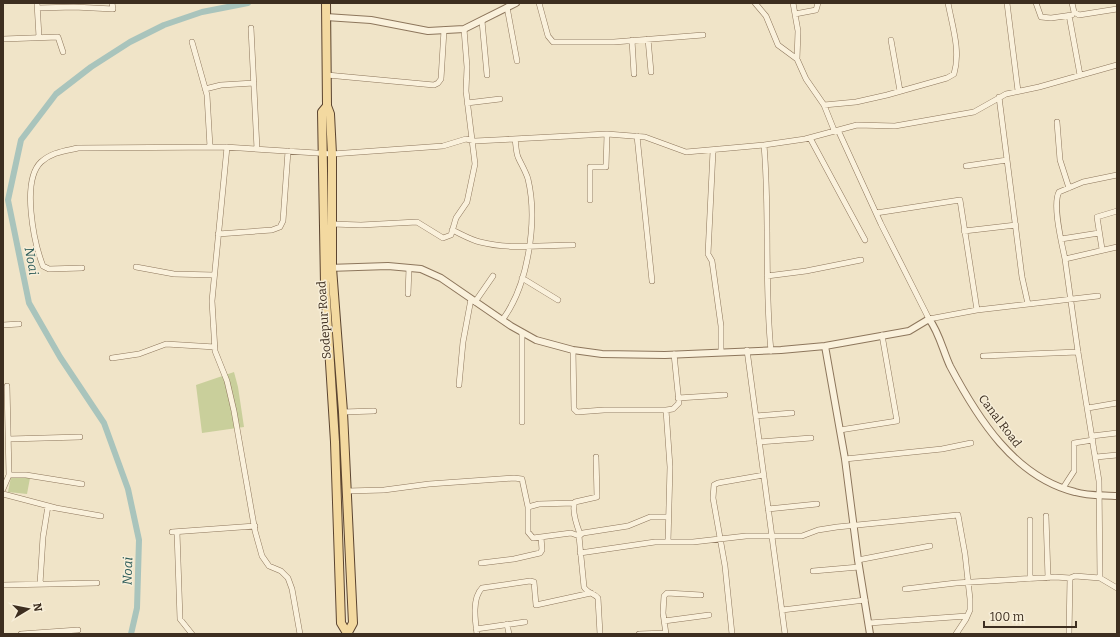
<svg xmlns="http://www.w3.org/2000/svg" width="1120" height="637" font-family="Bitter,serif">
  <rect width="100%" height="100%" fill="#f0e4c8"/>
  <path fill="#c9cf9b" d="M 234,372 L 238,387 L 244,427 L 202,433 L 196,385 Z
    M 11,477 L 30,478 L 27,494 L 8,492 Z"/>
  <g fill="none" stroke-linecap="round" stroke-linejoin="round">
    <path stroke="#a9c4bc" stroke-width="6" d="M 131,634 L 137,608 L 139,540 L 128,489 L 104,423 L 60,357 L 29,303 L 8,200 L 21,140 L 56,94 L 91,67 L 130,42 L 164,25 L 202,12 L 248,3"/>
    <g stroke="#8d765c" stroke-width="6">
      <path id="minor" d="M 37,3 L 39,37
        M 539,3 L 548,36 L 553,42 L 614,42 L 703,35
        M 755,3 L 766,16 L 778,45 L 797,59 L 806,79 L 824,105 L 834,130
        M 793,3 L 798,31 L 797,59
        M 1007,3 L 1018,91
        M 1036,3 L 1041,17 L 1051,18 L 1072,15
        M 1072,3 L 1074,12 L 1079,15 L 1117,9
        M 507,7 L 517,61
        M 38,8 L 74,7 L 113,9 L 112,3
        M 795,14 L 816,10 L 818,3
        M 1069,15 L 1080,75
        M 482,21 L 487,75
        M 251,28 L 257,149
        M 3,39 L 58,37 L 63,52
        M 648,39 L 651,72
        M 632,40 L 634,74
        M 891,40 L 900,91
        M 192,42 L 207,95 L 210,147
        M 327,75 L 434,85 L 438,83 L 441,79 L 444,30
        M 205,89 L 221,85 L 254,83
        M 999,97 L 1022,277 L 1028,304
        M 467,103 L 500,99
        M 824,105 L 856,102 L 887,95 L 947,78 L 954,74 C 961,51 952,25 948,3
        M 1057,122 L 1060,160 L 1069,188
        M 838,130 L 881,224 L 929,319 L 977,310 L 1098,296
        M 637,136 L 652,281
        M 810,138 L 865,240
        M 764,145 C 770,214 764,282 771,351
        M 227,147 L 212,301 L 215,351 L 227,381 L 234,411 L 255,531 L 262,556 L 269,566 L 281,571 L 288,578 L 292,589 L 300,634
        M 713,151 L 708,254 L 712,261 L 721,326 L 721,352
        M 966,166 L 1007,160
        M 590,200 L 590,167 L 606,167 L 607,134
        M 876,213 L 960,200 L 977,310
        M 332,224 L 361,225 L 417,222 L 443,238 L 451,235 L 456,218 L 467,202 L 475,164 L 466,91 L 467,67 L 464,29
        M 452,230 C 461,234 471,240 480,242 C 511,250 542,245 573,245
        M 964,231 L 1016,225
        M 218,234 L 272,230 L 280,227 L 283,221 L 288,151
        M 1061,239 L 1099,233
        M 1117,247 L 1065,259 L 1078,352 L 1099,481 L 1100,578 L 1117,588
        M 1102,249 L 1097,217 L 1117,211
        M 1065,259 C 1062,244 1052,205 1059,192 L 1083,182 L 1117,175
        M 136,267 L 174,274 L 214,275
        M 82,268 L 49,269 L 43,266 C 34,243 21,181 41,162 C 52,152 65,151 78,148 L 225,147 L 332,154 L 443,146 L 466,139 L 475,141 L 607,134 L 645,137 L 686,152 L 764,145 L 805,139 L 857,125 L 895,126 L 974,112 L 1006,94 L 1039,87 L 1117,65
        M 767,276 L 806,271 L 861,260
        M 522,278 L 558,300
        M 408,294 L 409,268
        M 475,302 L 493,276
        M 503,319 C 528,285 538,221 528,179 C 526,172 521,164 518,157 C 516,152 516,145 515,139
        M 3,325 L 19,324
        M 522,333 L 522,422
        M 573,350 L 574,409 L 577,412 L 604,410 L 666,410 L 673,409 L 679,403 L 674,354
        M 747,350 L 785,634
        M 983,356 L 1078,352
        M 112,358 L 139,354 L 166,344 L 215,347
        M 459,385 L 463,342 L 471,299
        M 7,386 L 9,475
        M 678,398 L 725,395
        M 1088,408 L 1117,403
        M 666,410 L 670,467 L 668,542
        M 343,412 L 374,411
        M 756,416 L 792,413
        M 840,430 L 897,421 L 882,335
        M 1092,436 L 1117,433
        M 9,439 L 80,437
        M 759,442 L 811,438
        M 1096,457 L 1117,455
        M 845,459 L 942,449 L 971,443
        M 1063,488 L 1074,471 L 1074,443 L 1093,440
        M 3,489 L 9,475 L 26,475 L 82,484
        M 347,491 L 384,490 L 429,484 L 514,478 L 522,479 L 528,507
        M 3,494 L 56,508 L 101,516
        M 574,503 L 539,504 L 528,507 L 528,532 L 533,538 L 571,533 L 579,536
        M 768,509 L 817,504
        M 1046,516 L 1048,578
        M 1030,520 L 1030,579
        M 172,532 L 255,526
        M 177,532 L 180,619 L 192,634
        M 580,534 C 577,526 571,510 575,502 L 597,497 L 596,457
        M 580,553 L 655,542 L 693,542 L 746,536 L 802,536 L 818,530 L 837,527 L 958,515 L 965,554 L 970,599 L 970,610 L 966,619 L 956,634
        M 858,560 L 930,546
        M 481,563 L 514,559 L 540,553 L 542,550 L 541,537
        M 813,571 L 859,567
        M 40,584 L 43,537 L 48,506
        M 3,585 L 97,583
        M 905,589 L 956,583 L 1055,577 L 1070,578
        M 782,610 L 865,600
        M 664,621 L 709,615
        M 869,623 L 967,616
        M 507,624 L 509,634
        M 476,629 L 525,622
        M 21,634 L 78,630
        M 477,634 C 475,620 472,598 482,588 L 530,581 L 534,582 L 536,605 L 591,593
        M 600,634 L 598,598 C 594,593 587,593 584,587 L 579,536 L 583,533 L 628,526 L 650,517 L 667,517
        M 639,634 L 666,633
        M 666,634 L 663,613 L 664,596 L 667,593 L 701,595
        M 732,634 L 725,566 L 713,498 L 714,485 L 718,483 L 764,475
        M 1069,634 L 1070,578 L 1075,576 L 1100,578"/>
    </g>
    <g stroke="#8d765c" stroke-width="8">
      <path id="tertiary" d="M 326,17 L 371,20 L 428,31 L 464,29 L 516,3
        M 328,268 L 388,266 L 421,269 L 441,278 L 511,326 L 536,340 L 573,350 L 602,354 L 665,355 L 781,350 L 825,346 L 909,331 L 929,319 C 939,332 943,351 950,366 C 977,417 1014,477 1075,492 C 1088,496 1103,495 1117,496
        M 825,346 L 845,459 L 858,560 L 870,634"/>
    </g>
    <g stroke="#5b4430" stroke-width="10">
      <path id="primary" d="M 326,3 L 327,106 L 330,114 L 332,154 L 332,268 L 343,412 L 353,623 L 347,634
        M 327,106 L 322,112 L 325,284 L 335,442 L 341,623 L 347,633"/>
    </g>
    <use href="#minor" stroke="#faf1dc" stroke-width="5"/>
    <use href="#tertiary" stroke="#faf1dc" stroke-width="6"/>
    <use href="#primary" stroke="#f3d9a0" stroke-width="8"/>
  </g>
  <g text-anchor="middle" stroke-width="3" stroke-linejoin="round" paint-order="stroke">
    <g font-size="12" fill="#3d2e20" stroke="#f7eed8">
      <text transform="translate(324 320) rotate(-94)" y="4">Sodepur Road</text>
      <text transform="translate(1000 421) rotate(53)" y="4">Canal Road</text>
    </g>
    <g font-size="13" font-style="italic" fill="#2f5d5a" stroke="#f7eed8">
      <text transform="translate(32 261) rotate(79)" y="5">Noai</text>
      <text transform="translate(127 571) rotate(-88)" y="5">Noai</text>
    </g>
  </g>
  <rect width="1120" height="637" fill="none" stroke="#3d2e20" stroke-width="8"/>
  <g transform="translate(28 609) rotate(80)" stroke="#f7eed8" stroke-width="3" paint-order="stroke">
  <path d="M0-3L7 15L0 10L-7 15Z" fill="#3d2e20"/>
  <text y="-6" font-size="11" font-weight="bold" text-anchor="middle" fill="#3d2e20">N</text>
  </g>
  <path d="M984 621v6h92v-6" fill="none" stroke="#3d2e20" stroke-width="2"/>
  <text x="990" y="621" font-size="12" fill="#3d2e20" stroke="#f7eed8" stroke-width="3" paint-order="stroke">100 m</text>
</svg>
